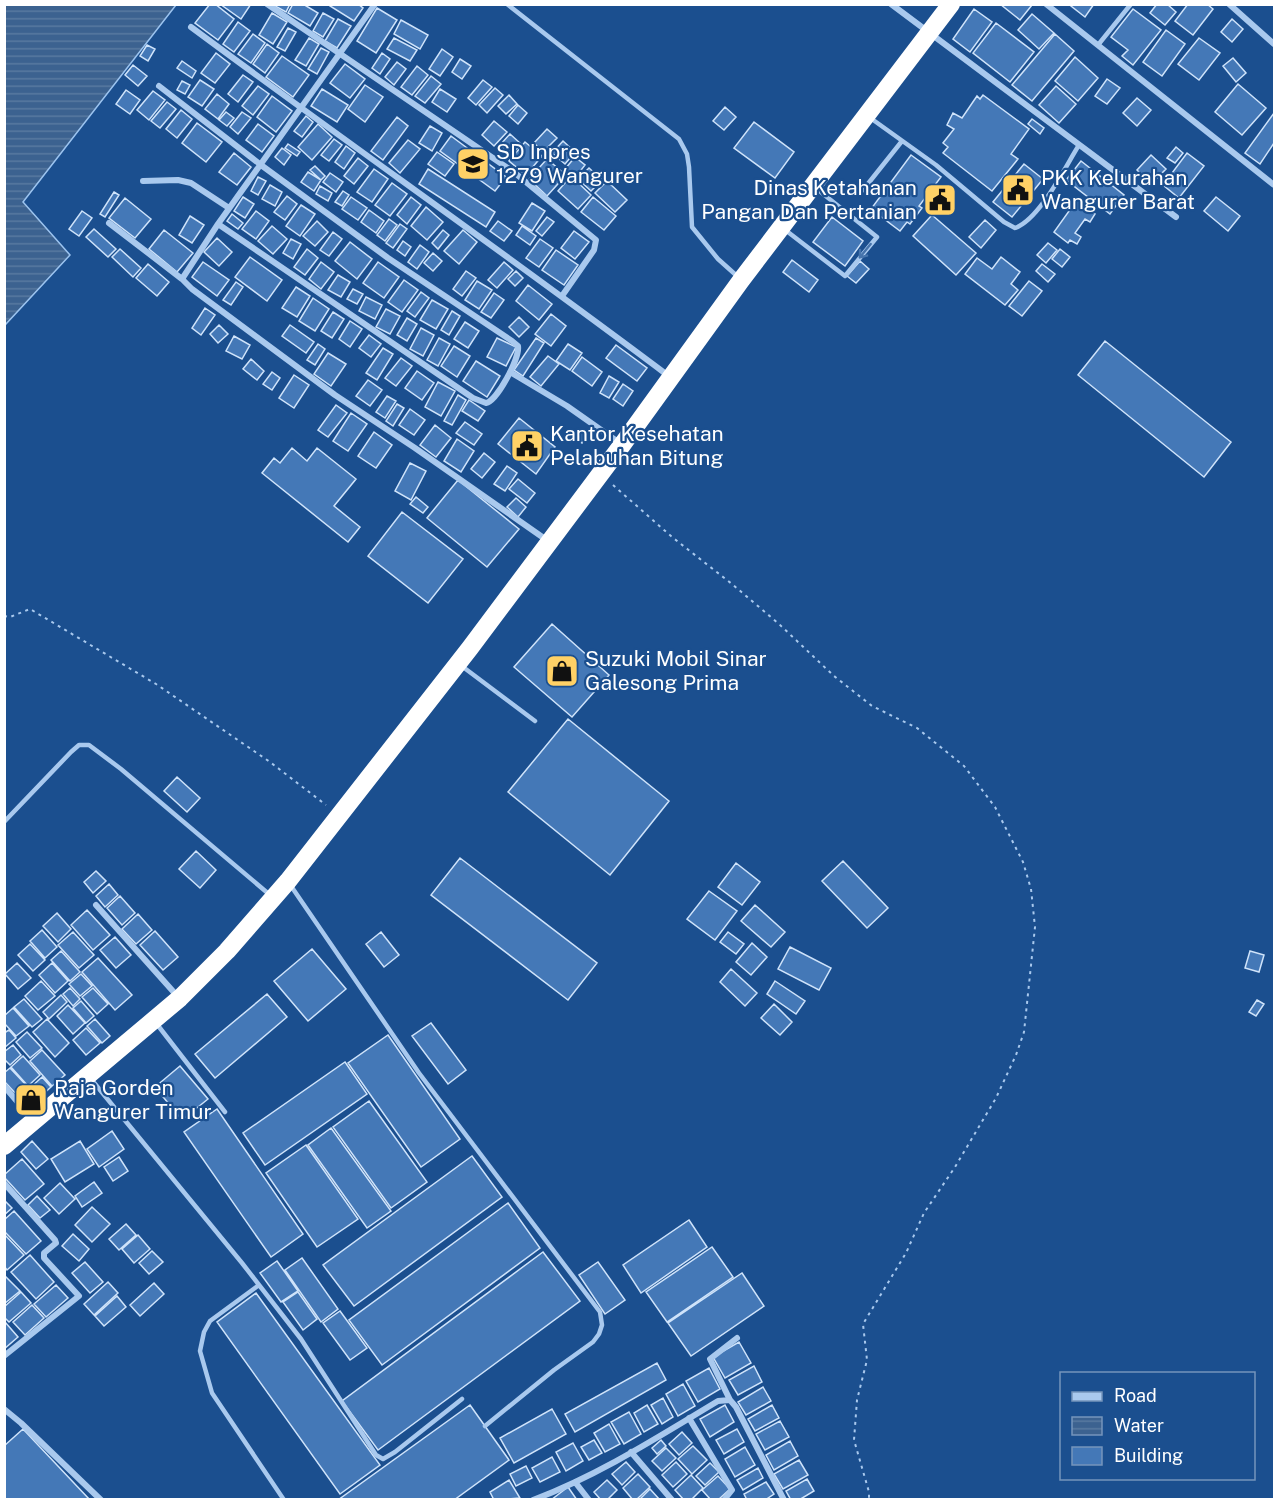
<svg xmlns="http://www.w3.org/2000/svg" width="1279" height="1504" font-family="'Public Sans',sans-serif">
  <defs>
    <pattern id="water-rules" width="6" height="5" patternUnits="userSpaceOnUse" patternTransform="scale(1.5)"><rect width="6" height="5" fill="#3c6290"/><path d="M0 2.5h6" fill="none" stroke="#597aa1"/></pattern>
  </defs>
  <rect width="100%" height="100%" fill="#1b4f8f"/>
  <path fill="url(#water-rules)" stroke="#9cc4f0" stroke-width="1.5" d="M 5,4 L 176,5 L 23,202 L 70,255 L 5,325 Z"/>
  <path fill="#4478b7" stroke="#cfe3fa" stroke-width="1.5" d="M 210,4 L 215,4 L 234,19 L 218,40 L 195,23 Z
    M 220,4 L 251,4 L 241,19 Z
    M 276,4 L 290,4 L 286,12 L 275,6 Z
    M 293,4 L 303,4 L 318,13 L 310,26 L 288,13 Z
    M 331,4 L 358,4 L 363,8 L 354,21 L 330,6 Z
    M 1000,4 L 1031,4 L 1032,5 L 1020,20 Z
    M 1072,4 L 1094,4 L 1085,17 L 1071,6 Z
    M 1157,4 L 1167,4 L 1176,12 L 1165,25 L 1150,13 Z
    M 1188,4 L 1207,4 L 1213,9 L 1193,35 L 1175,21 Z
    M 377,8 L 397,20 L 376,53 L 357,41 Z
    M 974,9 L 992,22 L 970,52 L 953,39 Z
    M 1133,9 L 1161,30 L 1133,65 L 1122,56 L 1128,50 L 1111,37 Z
    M 272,13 L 287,22 L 273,44 L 259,35 Z
    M 323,13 L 334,19 L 323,37 L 313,31 Z
    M 1032,14 L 1054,33 L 1039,49 L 1018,30 Z
    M 338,19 L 351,26 L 337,48 L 325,41 Z
    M 1232,19 L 1243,29 L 1232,42 L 1221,32 Z
    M 401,20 L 428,35 L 420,49 L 394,34 Z
    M 238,22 L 250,31 L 234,52 L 223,44 Z
    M 996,23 L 1034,52 L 1010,82 L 973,53 Z
    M 288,28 L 296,32 L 285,51 L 277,47 Z
    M 1166,30 L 1185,44 L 1162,76 L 1143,62 Z
    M 253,34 L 265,43 L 251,63 L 238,54 Z
    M 1055,34 L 1074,51 L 1032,101 L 1012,85 Z
    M 309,38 L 319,44 L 306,66 L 295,60 Z
    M 394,38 L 417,50 L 410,61 L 387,49 Z
    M 1199,38 L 1220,53 L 1199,80 L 1178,64 Z
    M 267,44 L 279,53 L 265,73 L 253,64 Z
    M 147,45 L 155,49 L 148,61 L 140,56 Z
    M 321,48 L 329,52 L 317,74 L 308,69 Z
    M 442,49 L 453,57 L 440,76 L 429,69 Z
    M 216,53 L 230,64 L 215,83 L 201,73 Z
    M 382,53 L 390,59 L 380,74 L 372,68 Z
    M 282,56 L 309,75 L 293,97 L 266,77 Z
    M 1075,57 L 1098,78 L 1078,101 L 1055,81 Z
    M 1233,58 L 1246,73 L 1236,82 L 1223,66 Z
    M 460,59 L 471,66 L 462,79 L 452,72 Z
    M 182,61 L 196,71 L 192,78 L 177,68 Z
    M 397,62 L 406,69 L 394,85 L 385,77 Z
    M 345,64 L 365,79 L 350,98 L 330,83 Z
    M 133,65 L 147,76 L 138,86 L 125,75 Z
    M 417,66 L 428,75 L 412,95 L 401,87 Z
    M 243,75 L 253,82 L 238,102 L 228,94 Z
    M 431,76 L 441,84 L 425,103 L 415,96 Z
    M 1107,79 L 1120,88 L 1107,104 L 1095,96 Z
    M 200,80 L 214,89 L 202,106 L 188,97 Z
    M 483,80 L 492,87 L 476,105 L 468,98 Z
    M 182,81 L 190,85 L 185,94 L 177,90 Z
    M 1238,84 L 1266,108 L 1242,135 L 1215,112 Z
    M 365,85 L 383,97 L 365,122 L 348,109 Z
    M 258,86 L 269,94 L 253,115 L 242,106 Z
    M 1056,86 L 1076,104 L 1059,123 L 1039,105 Z
    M 495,88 L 503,95 L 487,113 L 479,105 Z
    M 322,89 L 348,105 L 337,122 L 311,106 Z
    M 440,89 L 456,99 L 447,112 L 432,102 Z
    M 126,90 L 140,100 L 130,114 L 116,104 Z
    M 153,91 L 165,100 L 149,120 L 137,110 Z
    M 217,94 L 229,104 L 218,119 L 205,109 Z
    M 509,95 L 517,104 L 506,114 L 498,106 Z
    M 983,95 L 1029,129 L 1011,154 L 1018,159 L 992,191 L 943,153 L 948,147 L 943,143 L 954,129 L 947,125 L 953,113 L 962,118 L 977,96 L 980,99 Z
    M 272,96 L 292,111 L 276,132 L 257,117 Z
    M 1137,98 L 1151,110 L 1137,126 L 1123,113 Z
    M 167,102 L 176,109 L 160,128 L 151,121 Z
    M 518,105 L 527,113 L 518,124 L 509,116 Z
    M 725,107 L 736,117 L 724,130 L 713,121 Z
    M 181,110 L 192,119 L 177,138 L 166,129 Z
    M 226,112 L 234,118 L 227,126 L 219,120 Z
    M 242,112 L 251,118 L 238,134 L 230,127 Z
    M 1274,113 L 1274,143 L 1260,164 L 1245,153 Z
    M 306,116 L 313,122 L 302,137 L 294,131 Z
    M 397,117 L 408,126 L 383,160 L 371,151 Z
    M 1032,119 L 1044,128 L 1040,134 L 1028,124 Z
    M 494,121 L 507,132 L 494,146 L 482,135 Z
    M 754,122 L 794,152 L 775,178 L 734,148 Z
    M 197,123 L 222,142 L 206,162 L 182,143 Z
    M 258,124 L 274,136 L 262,152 L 246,140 Z
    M 318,124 L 332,137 L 312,160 L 298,147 Z
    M 430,126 L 442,133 L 432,151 L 419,143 Z
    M 547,129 L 557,138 L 543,152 L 534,143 Z
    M 510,134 L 521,144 L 511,155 L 500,145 Z
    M 451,136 L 506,177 L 495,191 L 440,151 Z
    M 334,139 L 342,145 L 329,161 L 321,155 Z
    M 408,140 L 420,149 L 400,173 L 389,163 Z
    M 563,141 L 575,152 L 565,164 L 552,153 Z
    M 525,142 L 542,156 L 526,175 L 509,161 Z
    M 288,144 L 300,152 L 297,156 L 285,148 Z
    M 346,146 L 355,153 L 344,169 L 335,162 Z
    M 1176,147 L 1183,153 L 1175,163 L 1167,158 Z
    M 282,148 L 291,155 L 284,165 L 275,157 Z
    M 437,152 L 454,164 L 445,176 L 428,164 Z
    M 234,153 L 251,167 L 237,185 L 219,172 Z
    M 1187,153 L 1204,166 L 1179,198 L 1163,185 Z
    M 911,155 L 941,177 L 919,206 L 922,208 L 910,224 L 907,222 L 900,231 L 871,209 Z
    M 1151,155 L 1166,169 L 1151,184 L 1137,170 Z
    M 575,157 L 585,165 L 575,178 L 565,169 Z
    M 358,158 L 368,166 L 354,184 L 344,176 Z
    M 547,159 L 566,175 L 547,196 L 529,179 Z
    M 1081,161 L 1124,195 L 1110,214 L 1066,180 Z
    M 1024,164 L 1043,179 L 1012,217 L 993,202 Z
    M 315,166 L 325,176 L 321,180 L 310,170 Z
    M 589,168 L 602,180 L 591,191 L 578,179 Z
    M 374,169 L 388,179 L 372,202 L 357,192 Z
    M 428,169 L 495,212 L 486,227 L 419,184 Z
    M 308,172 L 321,180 L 314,191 L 301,182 Z
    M 330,173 L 343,182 L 336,192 L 323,182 Z
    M 571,176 L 591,195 L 578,209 L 558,191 Z
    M 258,177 L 266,181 L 258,195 L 251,191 Z
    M 607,181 L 627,200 L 615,212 L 595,193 Z
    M 392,183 L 407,194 L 390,216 L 375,205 Z
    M 270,185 L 282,192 L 275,206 L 262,199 Z
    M 939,185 L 954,197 L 941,214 L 926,203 Z
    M 320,186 L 332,193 L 328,201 L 316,194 Z
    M 343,191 L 349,195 L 342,206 L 335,202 Z
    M 114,192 L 119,195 L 105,217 L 100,214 Z
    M 287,196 L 297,204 L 285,220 L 274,212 Z
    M 243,197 L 254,204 L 245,218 L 234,211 Z
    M 351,197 L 367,208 L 358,220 L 342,209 Z
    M 411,197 L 421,205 L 407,224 L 397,215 Z
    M 593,197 L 616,216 L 604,230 L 581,212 Z
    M 1079,197 L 1093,208 L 1091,211 L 1095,214 L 1090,222 L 1085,219 L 1075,233 L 1081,237 L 1077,244 L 1070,240 L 1068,243 L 1054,232 Z
    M 1216,197 L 1240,216 L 1228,231 L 1204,211 Z
    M 125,198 L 151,219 L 135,238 L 109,218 Z
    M 532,203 L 545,211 L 532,231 L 519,223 Z
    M 301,205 L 315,214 L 300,236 L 286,226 Z
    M 426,207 L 443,222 L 427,240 L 411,226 Z
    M 369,210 L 384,221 L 376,233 L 361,222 Z
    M 82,211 L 92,218 L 79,236 L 69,229 Z
    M 256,211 L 269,221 L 256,239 L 242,229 Z
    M 232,214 L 243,223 L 238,229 L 227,221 Z
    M 932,215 L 976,253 L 956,275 L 913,236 Z
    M 190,216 L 204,225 L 192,243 L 179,235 Z
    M 547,217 L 554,222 L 542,236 L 536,231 Z
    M 832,217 L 863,241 L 845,266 L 813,242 Z
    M 389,219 L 397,225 L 385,241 L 377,235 Z
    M 985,220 L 996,230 L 981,248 L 969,237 Z
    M 317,221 L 328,232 L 315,246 L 303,236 Z
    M 498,221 L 512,231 L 504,241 L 490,231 Z
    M 400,224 L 407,229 L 393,248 L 386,243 Z
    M 272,226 L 287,239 L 273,254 L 258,241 Z
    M 522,226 L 536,236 L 530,245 L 516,235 Z
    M 94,229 L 116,249 L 108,257 L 86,237 Z
    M 164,230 L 193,253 L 177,272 L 149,249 Z
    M 443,230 L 449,235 L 438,249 L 432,243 Z
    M 463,230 L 477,242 L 459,264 L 444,251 Z
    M 574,231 L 589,242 L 575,259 L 561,248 Z
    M 333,232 L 342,239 L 329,256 L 320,250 Z
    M 217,238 L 232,252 L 219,266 L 204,252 Z
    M 291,239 L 301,244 L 293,259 L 283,253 Z
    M 540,239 L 553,248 L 539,267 L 526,258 Z
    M 403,241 L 411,247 L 405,256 L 397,250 Z
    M 350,242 L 372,259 L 357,279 L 335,261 Z
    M 1048,243 L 1057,250 L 1046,263 L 1037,255 Z
    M 420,245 L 429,252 L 417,269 L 408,262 Z
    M 120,249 L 141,268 L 133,277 L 112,257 Z
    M 307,249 L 318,258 L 305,275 L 294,267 Z
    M 1060,249 L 1070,257 L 1062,267 L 1052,259 Z
    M 556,250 L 578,265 L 564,285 L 542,270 Z
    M 433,253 L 442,261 L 433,271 L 424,263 Z
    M 250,257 L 282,280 L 267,301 L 235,277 Z
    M 1001,257 L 1020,272 L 1011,284 L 1018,290 L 1005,305 L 965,274 L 977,258 L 992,269 Z
    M 792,260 L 818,280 L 809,292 L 783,272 Z
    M 860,261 L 869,269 L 856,283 L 847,276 Z
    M 203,262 L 229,280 L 217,296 L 192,277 Z
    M 321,262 L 334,272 L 321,289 L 309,279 Z
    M 378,262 L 399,277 L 384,298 L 363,283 Z
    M 504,262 L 513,270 L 497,288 L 488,280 Z
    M 148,264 L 169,282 L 157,296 L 136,278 Z
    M 1042,264 L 1055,274 L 1048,282 L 1036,271 Z
    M 466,271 L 476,278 L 462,296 L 453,289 Z
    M 516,271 L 523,278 L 515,286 L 508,279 Z
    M 338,275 L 350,282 L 341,297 L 328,290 Z
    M 404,280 L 418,290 L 402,312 L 388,302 Z
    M 477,281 L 492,290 L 479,309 L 465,300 Z
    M 1029,281 L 1042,291 L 1022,316 L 1009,306 Z
    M 236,282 L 243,287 L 231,305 L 223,300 Z
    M 528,285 L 552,304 L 539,320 L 516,301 Z
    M 296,287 L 310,296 L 297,317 L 282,308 Z
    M 353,289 L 363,294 L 357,304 L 347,299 Z
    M 421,292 L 429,298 L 415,317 L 407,311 Z
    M 494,293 L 504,300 L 491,318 L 481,312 Z
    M 366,297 L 382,305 L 375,319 L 359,311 Z
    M 313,298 L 329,309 L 315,331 L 299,321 Z
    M 432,300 L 448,309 L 436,329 L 420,320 Z
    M 205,308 L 215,315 L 201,335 L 192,328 Z
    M 386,309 L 400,316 L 390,334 L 376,327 Z
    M 452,311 L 460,316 L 449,335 L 441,330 Z
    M 333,312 L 344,319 L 332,338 L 321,331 Z
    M 551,314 L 566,326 L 551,346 L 535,334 Z
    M 519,317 L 529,327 L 519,337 L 509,327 Z
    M 407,318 L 417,324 L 407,341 L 397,335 Z
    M 350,321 L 362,329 L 350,347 L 339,339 Z
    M 465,322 L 479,331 L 468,348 L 454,339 Z
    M 219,325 L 228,334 L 218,343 L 210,334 Z
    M 290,325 L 314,342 L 306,353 L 282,336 Z
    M 421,328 L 434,335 L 423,356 L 410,349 Z
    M 369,335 L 381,344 L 371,357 L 359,348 Z
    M 234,336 L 250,345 L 242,359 L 226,351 Z
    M 439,338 L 450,344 L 438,366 L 427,360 Z
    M 497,338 L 516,347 L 506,366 L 487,357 Z
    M 536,338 L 544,343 L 523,376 L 514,370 Z
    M 1105,341 L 1231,442 L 1204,477 L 1078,375 Z
    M 318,344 L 325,349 L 315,365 L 307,360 Z
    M 568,344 L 582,353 L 570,370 L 556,361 Z
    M 616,345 L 647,368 L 637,381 L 606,358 Z
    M 454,346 L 470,356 L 457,377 L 441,366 Z
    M 383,348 L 393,354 L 377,380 L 366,373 Z
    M 328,353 L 346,364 L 331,386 L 314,374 Z
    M 548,356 L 559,364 L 541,386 L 530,377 Z
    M 582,357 L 602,372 L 592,386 L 572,371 Z
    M 401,358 L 412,366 L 396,386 L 385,378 Z
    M 251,359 L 264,371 L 257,380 L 243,369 Z
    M 476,361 L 500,376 L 487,397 L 463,381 Z
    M 417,371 L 434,383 L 422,400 L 405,388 Z
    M 272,372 L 280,378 L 272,390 L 263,384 Z
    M 294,375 L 309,385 L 294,408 L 279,398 Z
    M 609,376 L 619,382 L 609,398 L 600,393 Z
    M 368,380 L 382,390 L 370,406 L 356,396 Z
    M 438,382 L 455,391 L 441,416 L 425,407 Z
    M 623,384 L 633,391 L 623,406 L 613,399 Z
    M 458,395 L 466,400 L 452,425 L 444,421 Z
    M 387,396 L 396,401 L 385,418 L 376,412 Z
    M 469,400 L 485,411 L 478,421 L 462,411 Z
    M 397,404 L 404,408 L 393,426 L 386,421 Z
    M 336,405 L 347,413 L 328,437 L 318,430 Z
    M 410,409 L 425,420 L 414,435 L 399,425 Z
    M 351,413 L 367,424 L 348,451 L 333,441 Z
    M 519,418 L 555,447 L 536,474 L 498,444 Z
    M 465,422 L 482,434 L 474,445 L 456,433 Z
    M 435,425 L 451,438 L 436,457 L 420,445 Z
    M 581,429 L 589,434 L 582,443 L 574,438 Z
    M 374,432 L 392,445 L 376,468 L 358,456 Z
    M 457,439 L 474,451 L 461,472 L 444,461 Z
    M 292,448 L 307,461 L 317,448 L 356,479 L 334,506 L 360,527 L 348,542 L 262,473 L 274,458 L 280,463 Z
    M 484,453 L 495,462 L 482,478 L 471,469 Z
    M 410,463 L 426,471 L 411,500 L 395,491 Z
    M 507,466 L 517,473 L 505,491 L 494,484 Z
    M 518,479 L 535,493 L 527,503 L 509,489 Z
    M 458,480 L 519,529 L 487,567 L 427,518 Z
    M 416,497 L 428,507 L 423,513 L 410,504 Z
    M 516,498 L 526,507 L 518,517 L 507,507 Z
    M 402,512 L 463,559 L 428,603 L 368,556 Z
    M 552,624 L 609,675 L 572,717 L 514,667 Z
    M 568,719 L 669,801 L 610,875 L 508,792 Z
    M 177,777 L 200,798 L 187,812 L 164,791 Z
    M 196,851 L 216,870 L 200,888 L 179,869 Z
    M 460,858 L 597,963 L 568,1000 L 431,895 Z
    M 843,861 L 888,908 L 867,928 L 822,881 Z
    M 736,863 L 760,882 L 742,905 L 718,887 Z
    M 96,871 L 106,881 L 93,893 L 84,882 Z
    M 109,884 L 118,895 L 105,907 L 96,896 Z
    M 709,891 L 737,911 L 715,940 L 687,919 Z
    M 120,896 L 135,913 L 122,925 L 107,908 Z
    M 755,905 L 785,932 L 771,947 L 741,921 Z
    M 87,910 L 110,935 L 93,950 L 71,925 Z
    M 57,913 L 71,929 L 58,942 L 43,926 Z
    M 138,914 L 152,930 L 136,944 L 122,929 Z
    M 42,930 L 57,947 L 45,958 L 30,941 Z
    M 155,931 L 178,957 L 163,970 L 140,945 Z
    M 73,932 L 94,955 L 79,968 L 58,945 Z
    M 381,932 L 399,955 L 384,967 L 366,944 Z
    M 728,932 L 744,944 L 736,954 L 720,942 Z
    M 115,937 L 131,955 L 116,968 L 100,950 Z
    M 752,943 L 767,957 L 751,975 L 736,962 Z
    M 30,944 L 45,960 L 33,971 L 18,955 Z
    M 790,947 L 831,968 L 819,990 L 778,969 Z
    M 312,949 L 346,989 L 308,1021 L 274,981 Z
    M 61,951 L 80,972 L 70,981 L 51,960 Z
    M 1250,951 L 1264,955 L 1259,972 L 1245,968 Z
    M 98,958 L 132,995 L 115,1010 L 82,972 Z
    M 17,963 L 31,978 L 18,989 L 5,974 Z
    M 52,963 L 68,981 L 55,993 L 39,975 Z
    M 731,969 L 757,993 L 745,1006 L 720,982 Z
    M 81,974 L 92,986 L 80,996 L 69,984 Z
    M 41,981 L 55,996 L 38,1010 L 25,996 Z
    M 775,981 L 805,1001 L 796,1014 L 767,994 Z
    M 70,988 L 80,999 L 73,1006 L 63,994 Z
    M 93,988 L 108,1004 L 97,1014 L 82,997 Z
    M 267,994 L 287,1017 L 215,1078 L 195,1054 Z
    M 61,995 L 67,1002 L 49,1019 L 43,1012 Z
    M 24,999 L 42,1019 L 32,1027 L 14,1007 Z
    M 1257,1000 L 1264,1004 L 1256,1016 L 1249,1012 Z
    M 81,1001 L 94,1016 L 86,1023 L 73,1008 Z
    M 774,1004 L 792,1022 L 780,1035 L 761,1018 Z
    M 68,1005 L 85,1023 L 73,1034 L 57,1016 Z
    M 13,1008 L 29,1026 L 16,1036 L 4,1023 L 4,1016 Z
    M 47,1019 L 69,1043 L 55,1057 L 33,1032 Z
    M 95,1019 L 110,1036 L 102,1043 L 87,1026 Z
    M 431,1023 L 466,1070 L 448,1084 L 412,1036 Z
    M 86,1028 L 100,1043 L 86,1055 L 73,1040 Z
    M 9,1030 L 16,1038 L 4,1048 L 4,1033 Z
    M 27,1032 L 42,1048 L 30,1058 L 16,1042 Z
    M 388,1035 L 460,1139 L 421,1167 L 348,1063 Z
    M 13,1045 L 21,1055 L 10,1065 L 4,1059 L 4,1052 Z
    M 42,1050 L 65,1075 L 52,1086 L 30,1061 Z
    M 23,1056 L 40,1075 L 28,1086 L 11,1067 Z
    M 345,1062 L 367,1094 L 265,1165 L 243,1133 Z
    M 180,1066 L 208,1099 L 182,1120 L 155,1087 Z
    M 10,1068 L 27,1086 L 17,1095 L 4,1081 L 4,1073 Z
    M 42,1077 L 51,1087 L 27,1109 L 18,1099 Z
    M 369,1101 L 427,1182 L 391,1208 L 333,1127 Z
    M 217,1109 L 303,1234 L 271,1257 L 184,1132 Z
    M 331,1128 L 391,1211 L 367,1228 L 308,1145 Z
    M 112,1131 L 124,1149 L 99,1167 L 87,1149 Z
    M 32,1141 L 48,1159 L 36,1169 L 21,1152 Z
    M 80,1141 L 94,1164 L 65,1182 L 51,1159 Z
    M 306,1145 L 358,1219 L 317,1247 L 266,1173 Z
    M 472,1156 L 502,1197 L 354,1306 L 323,1265 Z
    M 119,1157 L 128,1171 L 113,1181 L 104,1167 Z
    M 22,1159 L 44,1184 L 25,1200 L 4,1177 L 4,1175 Z
    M 94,1182 L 102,1193 L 82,1207 L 75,1196 Z
    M 60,1183 L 75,1199 L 59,1214 L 44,1198 Z
    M 37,1196 L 50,1210 L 40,1218 L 28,1205 Z
    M 4,1200 L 12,1208 L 4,1215 Z
    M 508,1203 L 540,1248 L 382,1365 L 349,1320 Z
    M 92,1207 L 110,1224 L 92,1242 L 75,1225 Z
    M 14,1211 L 41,1241 L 26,1254 L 4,1231 L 4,1220 Z
    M 689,1220 L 707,1247 L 641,1293 L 623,1265 Z
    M 126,1224 L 136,1235 L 119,1250 L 109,1239 Z
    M 4,1234 L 24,1255 L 7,1270 L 4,1266 Z
    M 73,1234 L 89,1249 L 79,1261 L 62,1246 Z
    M 138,1235 L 150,1249 L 134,1263 L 122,1249 Z
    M 712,1247 L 733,1277 L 667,1322 L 646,1292 Z
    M 152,1251 L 163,1262 L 149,1274 L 139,1263 Z
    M 543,1252 L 580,1301 L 378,1450 L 342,1401 Z
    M 30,1255 L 54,1282 L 36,1299 L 11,1272 Z
    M 302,1258 L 338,1309 L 321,1322 L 285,1270 Z
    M 277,1261 L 298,1291 L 281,1302 L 260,1273 Z
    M 85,1262 L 103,1282 L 90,1293 L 72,1273 Z
    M 598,1262 L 625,1300 L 605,1314 L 579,1275 Z
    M 742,1273 L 764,1306 L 691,1356 L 668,1323 Z
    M 4,1275 L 20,1291 L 4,1304 Z
    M 108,1282 L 118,1293 L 94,1315 L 84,1304 Z
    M 154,1283 L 164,1294 L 140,1316 L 130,1305 Z
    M 56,1285 L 68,1298 L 46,1317 L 34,1304 Z
    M 21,1292 L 31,1303 L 9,1322 L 4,1317 L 4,1307 Z
    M 298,1292 L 317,1319 L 303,1330 L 283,1302 Z
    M 256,1293 L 380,1465 L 340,1494 L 217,1322 Z
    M 117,1296 L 126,1307 L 104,1326 L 95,1316 Z
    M 32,1305 L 44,1318 L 25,1335 L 13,1322 Z
    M 340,1311 L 367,1348 L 350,1360 L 323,1323 Z
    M 5,1322 L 18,1337 L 4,1349 L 4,1323 Z
    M 739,1342 L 751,1363 L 725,1378 L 713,1357 Z
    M 657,1363 L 666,1380 L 575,1432 L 565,1414 Z
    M 754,1366 L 762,1382 L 738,1395 L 729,1380 Z
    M 709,1368 L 720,1389 L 698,1402 L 686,1381 Z
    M 683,1384 L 695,1406 L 678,1416 L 666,1394 Z
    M 763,1387 L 771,1401 L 746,1415 L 738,1402 Z
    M 663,1398 L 673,1417 L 662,1424 L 651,1405 Z
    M 470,1405 L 509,1460 L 454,1500 L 338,1500 Z
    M 647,1405 L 658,1424 L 644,1432 L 634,1413 Z
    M 725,1405 L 734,1422 L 710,1437 L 700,1419 Z
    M 772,1405 L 779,1418 L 755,1431 L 748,1419 Z
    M 552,1409 L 566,1434 L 514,1463 L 500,1438 Z
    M 629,1412 L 641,1434 L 624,1444 L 611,1422 Z
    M 780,1421 L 789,1437 L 765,1450 L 756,1434 Z
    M 609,1424 L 620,1444 L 605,1452 L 594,1433 Z
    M 23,1429 L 90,1500 L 4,1500 L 4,1446 Z
    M 737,1429 L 744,1442 L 724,1454 L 716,1440 Z
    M 682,1432 L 692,1443 L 679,1455 L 669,1444 Z
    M 594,1440 L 602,1453 L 589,1460 L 581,1447 Z
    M 661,1440 L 666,1446 L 657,1454 L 652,1448 Z
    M 790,1441 L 798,1456 L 774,1470 L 766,1455 Z
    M 573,1443 L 583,1461 L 566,1471 L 556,1452 Z
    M 693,1446 L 707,1460 L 692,1474 L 678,1459 Z
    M 745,1447 L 755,1465 L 735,1477 L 725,1459 Z
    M 666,1448 L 676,1458 L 662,1471 L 652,1461 Z
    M 552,1457 L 560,1472 L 540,1482 L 532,1468 Z
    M 799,1460 L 808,1475 L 783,1489 L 774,1474 Z
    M 626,1462 L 635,1472 L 622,1485 L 612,1474 Z
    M 676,1462 L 687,1474 L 673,1487 L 662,1475 Z
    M 710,1463 L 719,1472 L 705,1485 L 696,1476 Z
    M 526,1466 L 532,1478 L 516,1486 L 510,1474 Z
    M 758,1468 L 763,1478 L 743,1490 L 737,1480 Z
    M 638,1474 L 650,1487 L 636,1500 L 633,1500 L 623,1488 Z
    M 691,1475 L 703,1488 L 691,1500 L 684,1500 L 675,1490 Z
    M 718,1476 L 730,1489 L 718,1500 L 711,1500 L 702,1490 Z
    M 807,1479 L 814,1491 L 799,1500 L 791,1500 L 786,1491 Z
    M 509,1480 L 520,1498 L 494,1500 L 490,1492 Z
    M 607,1480 L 617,1490 L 607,1500 L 601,1500 L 594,1492 Z
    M 766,1482 L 774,1494 L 765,1500 L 747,1500 L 744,1494 Z
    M 568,1487 L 577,1500 L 551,1500 Z
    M 650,1489 L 660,1500 L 639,1500 Z"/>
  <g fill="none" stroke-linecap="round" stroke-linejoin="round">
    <path stroke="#a9c9ee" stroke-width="2" stroke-dasharray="3 4.5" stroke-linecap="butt" d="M 613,485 L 672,537 L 732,584 L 779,624 L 834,676 L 872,706 L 917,728 L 964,766 L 995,807 L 1023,862 L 1031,889 L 1035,927 L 1024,1032 L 1016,1055 L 996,1098 L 955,1167 L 924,1213 L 906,1253 L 863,1324 L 867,1360 L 857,1400 L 854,1440 L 869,1492 L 869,1500
      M 4,616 L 10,617 L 30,609 L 156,684 L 270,762 L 326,805"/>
    <path stroke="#a9c9ee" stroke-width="4.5" d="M 507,4 L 679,139 L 687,154 L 689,167 L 692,227 L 718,259 L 737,276
      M 1098,45 L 1131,4
      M 869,117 L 936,165 L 1004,222 L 1015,228 C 1040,219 1065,167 1079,145
      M 863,190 L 902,141
      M 784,229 L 845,276 L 877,237 L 817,189
      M 463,667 L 535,721
      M 4,822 L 71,752 L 79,745 L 89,745 L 121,769 L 270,895
      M 291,886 L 419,1073 L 600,1312 L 602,1325 L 599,1334 L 593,1342 L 554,1370 L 485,1426
      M 156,1023 L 225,1112
      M 91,1079 L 242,1263 L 301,1339 L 376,1455 L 383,1459 L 395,1452 L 462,1399
      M 259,1285 L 210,1321 L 204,1332 L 200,1351 L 212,1393 L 284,1500"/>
    <path stroke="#a9c9ee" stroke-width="6" d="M 267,4 L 515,173 L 596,240 L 594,250 L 562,296
      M 891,4 L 1176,217
      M 1046,4 L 1274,185
      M 1229,4 L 1274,44
      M 191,27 C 350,145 512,258 670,377
      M 159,86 L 261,165 L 388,258 L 512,341 L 518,346 C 520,358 497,401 486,403 L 473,398 L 218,224
      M 143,181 L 178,180 L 191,183 L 229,208
      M 109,223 L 182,279 L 192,289 L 335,395 L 415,448 L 548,541
      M 182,279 L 218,224 L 375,4
      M 510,372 L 567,406 L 621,444
      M 96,905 L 179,998
      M 4,1086 L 33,1120
      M 4,1183 L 55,1240 L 56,1243 L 44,1253 L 44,1258 L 79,1296 L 4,1356
      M 730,1400 L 710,1359 L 737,1338
      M 4,1409 L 21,1423 L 101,1500
      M 689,1418 L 732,1490 L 724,1500
      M 631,1452 L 672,1500
      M 575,1482 L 589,1500
      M 533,1500 C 599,1475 658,1437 718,1401 L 730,1400 L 736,1407 L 784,1500"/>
    <path stroke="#fff" stroke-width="18" d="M 4,1146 L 180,998 L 227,951 L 288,881 L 470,648 L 622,445 L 742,279 L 951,4"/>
  </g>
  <defs><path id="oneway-shaft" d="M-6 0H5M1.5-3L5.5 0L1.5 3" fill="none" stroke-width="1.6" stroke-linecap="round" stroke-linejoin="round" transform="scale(1.5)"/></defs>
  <use stroke="#4674ac" href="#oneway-shaft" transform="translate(865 251) rotate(129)"/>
  <defs>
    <g id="school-square" transform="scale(1.725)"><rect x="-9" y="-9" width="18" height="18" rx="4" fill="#ffd166" stroke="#1b4f8f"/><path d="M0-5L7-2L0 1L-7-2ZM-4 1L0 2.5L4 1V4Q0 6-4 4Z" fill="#111"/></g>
    <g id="civic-square" transform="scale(1.725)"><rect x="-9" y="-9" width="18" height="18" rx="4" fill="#ffd166" stroke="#1b4f8f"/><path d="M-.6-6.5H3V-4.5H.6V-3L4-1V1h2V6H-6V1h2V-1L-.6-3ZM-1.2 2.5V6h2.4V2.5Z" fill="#111"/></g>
    <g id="shop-square" transform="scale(1.725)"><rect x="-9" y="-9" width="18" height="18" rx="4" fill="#ffd166" stroke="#1b4f8f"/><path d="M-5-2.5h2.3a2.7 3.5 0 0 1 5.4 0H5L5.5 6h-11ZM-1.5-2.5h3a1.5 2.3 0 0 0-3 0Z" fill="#111"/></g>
  </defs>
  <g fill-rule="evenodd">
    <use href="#school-square" x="473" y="164"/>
    <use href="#civic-square" x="1018" y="190"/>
    <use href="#civic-square" x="940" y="200"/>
    <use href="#civic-square" x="527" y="446"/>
    <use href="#shop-square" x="562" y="671"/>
    <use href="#shop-square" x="31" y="1100"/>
  </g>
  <g text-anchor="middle" stroke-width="4.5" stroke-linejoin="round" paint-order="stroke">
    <g font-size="21" fill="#fff" stroke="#1b4f8f" text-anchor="start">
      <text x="496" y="159">SD Inpres<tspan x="496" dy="24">1279 Wangurer</tspan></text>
      <text x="1041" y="185">PKK Kelurahan<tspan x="1041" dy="24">Wangurer Barat</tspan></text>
      <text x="917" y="195" text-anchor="end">Dinas Ketahanan<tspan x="917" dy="24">Pangan Dan Pertanian</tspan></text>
      <text x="550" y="441">Kantor Kesehatan<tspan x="550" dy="24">Pelabuhan Bitung</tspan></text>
      <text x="585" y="666">Suzuki Mobil Sinar<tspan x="585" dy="24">Galesong Prima</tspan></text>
      <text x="54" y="1095">Raja Gorden<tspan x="54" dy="24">Wangurer Timur</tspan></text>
    </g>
  </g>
  <rect width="1279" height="1504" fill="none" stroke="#ffffff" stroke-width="12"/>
  <rect x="1060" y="1372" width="195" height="108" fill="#1b4f8f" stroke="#7695bc" stroke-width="1.5"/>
  <rect x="1072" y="1392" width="30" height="9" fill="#a9c9ee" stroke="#7695bc" stroke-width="1.5"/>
  <text x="1114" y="1402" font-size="18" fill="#ffffff">Road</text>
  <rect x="1072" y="1417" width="30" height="18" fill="url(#water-rules)" stroke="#7695bc" stroke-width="1.5"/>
  <text x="1114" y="1432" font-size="18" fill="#ffffff">Water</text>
  <rect x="1072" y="1447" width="30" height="18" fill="#4478b7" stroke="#7695bc" stroke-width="1.5"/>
  <text x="1114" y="1462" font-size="18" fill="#ffffff">Building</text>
</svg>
